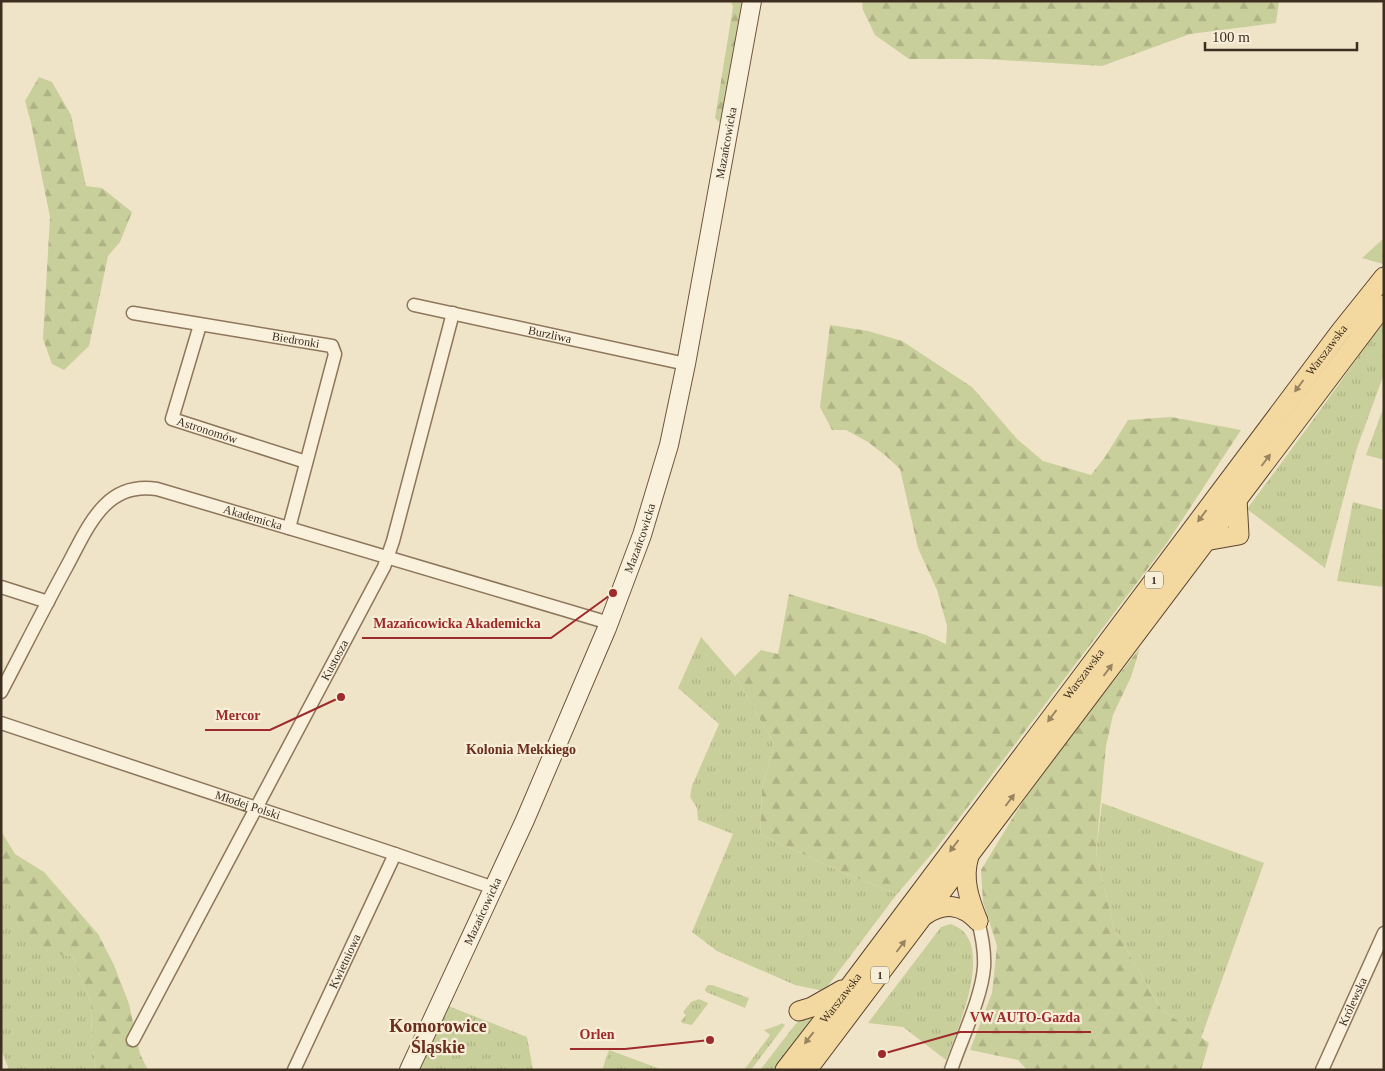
<svg xmlns="http://www.w3.org/2000/svg" width="1385" height="1071" font-family="'Times New Roman',serif">
  <defs>
    <pattern id="grass-tufts" width="24" height="20" patternUnits="userSpaceOnUse" patternTransform="scale(1.25)"><rect width="24" height="20" fill="#c9cf9b"/><path d="M3 7l-1-3M5 7V3M7 7l1-3M15 17l-1-3M17 17v-4M19 17l1-3" fill="none" stroke="#aeb285"/></pattern>
    <pattern id="forest-firs" width="22" height="20" patternUnits="userSpaceOnUse" patternTransform="scale(1.25)"><rect width="22" height="20" fill="#c9cf9b"/><path d="M5 1l3.5 6h-7zM16 11l3.5 6h-7z" fill="#aeb285"/></pattern>
  </defs>
  <rect width="100%" height="100%" fill="#f0e4c8"/>
  <path fill="url(#grass-tufts)" d="M 1384,238 L 1383,264 L 1362,258 Z
    M 1384,321 L 1384,374 L 1357,448 L 1325,568 L 1247,509 L 1313,420 Z
    M 1384,406 L 1384,460 L 1366,455 Z
    M 1353,502 L 1384,510 L 1384,587 L 1337,581 Z
    M 701,637 L 735,676 L 774,744 L 762,788 L 760,834 L 839,871 L 897,894 L 824,991 L 795,985 L 717,951 L 692,932 L 733,834 L 698,820 L 697,808 L 690,797 L 692,786 L 719,724 L 678,688 Z
    M 1102,803 L 1264,863 L 1201,1038 L 1161,1009 L 1114,928 L 1096,853 Z
    M 1,889 L 56,954 L 72,956 L 91,1003 L 92,1043 L 96,1070 L 7,1070 L 8,1067 L 1,1050 Z
    M 950,924 C 999,938 957,1030 946,1060 L 903,1027 L 868,1023 L 941,927 Z
    M 708,985 L 712,985 L 749,998 L 745,1008 L 706,992 L 705,989 Z
    M 699,999 L 708,1003 L 707,1005 L 692,1025 L 682,1023 L 681,1021 L 686,1015 L 683,1012 L 691,1002 Z
    M 446,1005 L 527,1037 L 533,1070 L 419,1070 Z
    M 824,1005 L 777,1070 L 760,1070 L 794,1026 L 802,1018 Z
    M 782,1023 L 785,1025 L 751,1070 L 744,1070 L 770,1035 L 764,1030 L 779,1025 Z
    M 609,1050 L 663,1070 L 602,1070 Z"/>
  <path fill="url(#forest-firs)" d="M 731,1 L 744,1 L 722,125 L 715,118 L 733,7 Z
    M 862,1 L 1279,1 L 1276,23 L 1190,34 L 1102,66 L 985,59 L 909,59 L 875,35 L 863,10 Z
    M 39,77 L 52,82 L 71,115 L 86,186 L 102,188 L 132,212 L 120,242 L 108,256 L 89,346 L 64,370 L 52,364 L 43,339 L 50,217 L 31,123 L 25,101 Z
    M 830,325 L 868,331 L 902,341 L 972,387 L 1017,439 L 1043,461 L 1091,475 L 1105,457 L 1128,420 L 1171,417 L 1241,430 L 1167,543 L 936,849 L 897,894 L 839,871 L 760,834 L 762,788 L 774,744 L 735,676 L 761,650 L 778,654 L 789,594 L 926,635 L 946,644 L 947,626 L 937,590 L 918,548 L 900,469 L 886,456 L 868,442 L 846,430 L 832,430 L 820,407 Z
    M 1140,648 L 1131,677 L 1113,715 L 1106,746 L 1096,853 L 1114,928 L 1161,1009 L 1209,1043 L 1201,1070 L 1027,1070 L 1018,1060 L 970,1050 L 992,993 L 997,946 L 983,902 L 981,870 L 1024,799 L 1097,702 Z
    M 1,831 L 15,854 L 44,872 L 98,934 L 114,965 L 129,1004 L 140,1054 L 148,1070 L 96,1070 L 92,1043 L 91,1003 L 72,956 L 56,954 L 29,940 L 1,889 Z"/>
  <g fill="none" stroke-linecap="round" stroke-linejoin="round">
    <g stroke="#8d765c" stroke-width="15">
      <g id="street">
        <path id="s1" d="M 414,305 L 686,364"/>
        <path id="s2" d="M 133,313 L 332,346 L 335,354 L 289,528"/>
        <path id="s3" d="M 200,325 L 172,419 L 306,462"/>
        <path d="M 1,587 L 48,602"/>
        <path id="s4" d="M 1,692 C 23,650 44,608 67,566 C 78,546 88,522 105,505 C 120,490 137,486 157,489 L 609,623"/>
        <path id="s5" d="M 1,723 L 395,854 L 494,888"/>
        <path id="s6" d="M 133,1040 L 384,567 L 393,541 L 453,313"/>
        <path id="s7" d="M 294,1070 L 395,854"/>
        <path d="M 951,1070 C 961,1040 982,997 984,967 C 985,951 982,936 978,921"/>
        <path id="s8" d="M 1322,1070 L 1384,933"/>
      </g>
    </g>
    <g stroke="#6f573f" stroke-width="20">
      <g id="secondary">
        <path id="s9" d="M 409,1070 L 525,820 L 607,628 L 642,535 L 669,445 L 686,364 L 752,1"/>
      </g>
    </g>
    <g stroke="#5b4430" stroke-width="21">
      <g id="primary">
        <path d="M 1205,541 L 1239,535 L 1237,499"/>
        <path d="M 969,856 C 962,879 969,899 978,921"/>
        <path d="M 925,915 C 944,902 962,904 978,921"/>
        <path d="M 799,1011 L 812,1007 L 842,990"/>
        <path id="s10" d="M 785,1070 L 850,986 L 1340,332 L 1384,277"/>
        <path d="M 807,1070 L 1384,305"/>
      </g>
    </g>
    <use href="#street" stroke="#faf1dc" stroke-width="12"/>
    <use href="#secondary" stroke="#faf1dc" stroke-width="18"/>
    <use href="#primary" stroke="#f3d9a0" stroke-width="19"/>
  </g>
  <defs><path id="oneway-solid" d="M-6-.8H1V-3.2L6.5 0L1 3.2V.8H-6Z" transform="scale(1.25)"/></defs>
  <g fill="#988460">
    <use href="#oneway-solid" transform="translate(1299 386) rotate(127)"/>
    <use href="#oneway-solid" transform="translate(1266 460) rotate(-53)"/>
    <use href="#oneway-solid" transform="translate(1202 516) rotate(127)"/>
    <use href="#oneway-solid" transform="translate(1108 670) rotate(-53)"/>
    <use href="#oneway-solid" transform="translate(1052 716) rotate(127)"/>
    <use href="#oneway-solid" transform="translate(1010 800) rotate(-53)"/>
    <use href="#oneway-solid" transform="translate(954 846) rotate(127)"/>
    <use href="#oneway-solid" transform="translate(901 946) rotate(-53)"/>
    <use href="#oneway-solid" transform="translate(809 1038) rotate(128)"/>
  </g>
  <g text-anchor="middle" stroke-width="4.5" stroke-linejoin="round" paint-order="stroke">
    <g fill="#f7eed8" stroke="#756857" stroke-width="1">
      <rect x="1145" y="571.5" width="18" height="17" rx="4"/>
      <rect x="871" y="966.5" width="18" height="17" rx="4"/>
    </g>
    <g font-size="11" font-weight="bold" fill="#3d2e20">
      <text x="1154" y="584">1</text>
      <text x="880" y="979">1</text>
    </g>
    <g font-size="12" fill="#3d2e20" stroke="#f7eed8">
      <text dy="4" stroke="none"><textPath href="#s9" startOffset="985">Mazańcowicka</textPath></text>
      <text dy="4" stroke="none"><textPath href="#s1" startOffset="139">Burzliwa</textPath></text>
      <text dy="4" stroke="none"><textPath href="#s2" startOffset="165">Biedronki</textPath></text>
      <text dy="4" stroke="none"><textPath href="#s10" startOffset="901">Warszawska</textPath></text>
      <text dy="4" stroke="none"><textPath href="#s3" startOffset="135">Astronomów</textPath></text>
      <text dy="4" stroke="none"><textPath href="#s4" startOffset="371">Akademicka</textPath></text>
      <text dy="4" stroke="none"><textPath href="#s9" startOffset="580">Mazańcowicka</textPath></text>
      <text dy="4" stroke="none"><textPath href="#s6" startOffset="430">Kustosza</textPath></text>
      <text dy="4" stroke="none"><textPath href="#s10" startOffset="496">Warszawska</textPath></text>
      <text dy="4" stroke="none"><textPath href="#s5" startOffset="260">Młodej Polski</textPath></text>
      <text dy="4" stroke="none"><textPath href="#s9" startOffset="175">Mazańcowicka</textPath></text>
      <text dy="4" stroke="none"><textPath href="#s7" startOffset="120">Kwietniowa</textPath></text>
      <text dy="4" stroke="none"><textPath href="#s10" startOffset="91">Warszawska</textPath></text>
      <text dy="4" stroke="none"><textPath href="#s8" startOffset="75">Królewska</textPath></text>
    </g>
    <g font-size="14" font-weight="bold" fill="#6b2e1e" stroke="#f7eed8">
      <text x="521" y="754">Kolonia Mekkiego</text>
    </g>
    <g font-size="18" font-weight="bold" fill="#6b2e1e" stroke="#f7eed8">
      <text x="438" y="1032">Komorowice<tspan x="438" dy="21">Śląskie</tspan></text>
    </g>
  </g>
  <path fill="none" stroke="#9e2a2b" stroke-width="2" d="M613 593L551 638H362M341 697L270 730H205M882 1054L960 1032H1091M710 1040L625 1049H570"/>
  <g fill="#9e2a2b" stroke="#f7eed8" stroke-width="2">
    <circle cx="613" cy="593" r="5"/>
    <circle cx="341" cy="697" r="5"/>
    <circle cx="882" cy="1054" r="5"/>
    <circle cx="710" cy="1040" r="5"/>
  </g>
  <g font-size="14" text-anchor="middle" font-weight="bold" fill="#9e2a2b" stroke="#f7eed8" stroke-width="4.5" stroke-linejoin="round" paint-order="stroke">
    <text x="457" y="628">Mazańcowicka Akademicka</text>
    <text x="238" y="720">Mercor</text>
    <text x="1025" y="1022">VW AUTO-Gazda</text>
    <text x="597" y="1039">Orlen</text>
  </g>
  <rect width="1385" height="1071" fill="none" stroke="#3d2e20" stroke-width="5"/>
  <path d="M1205 42v8h152v-8" fill="none" stroke="#3d2e20" stroke-width="2.5"/>
  <text x="1212" y="42" font-size="15" fill="#3d2e20" stroke="#f7eed8" stroke-width="4" paint-order="stroke">100 m</text>
</svg>
